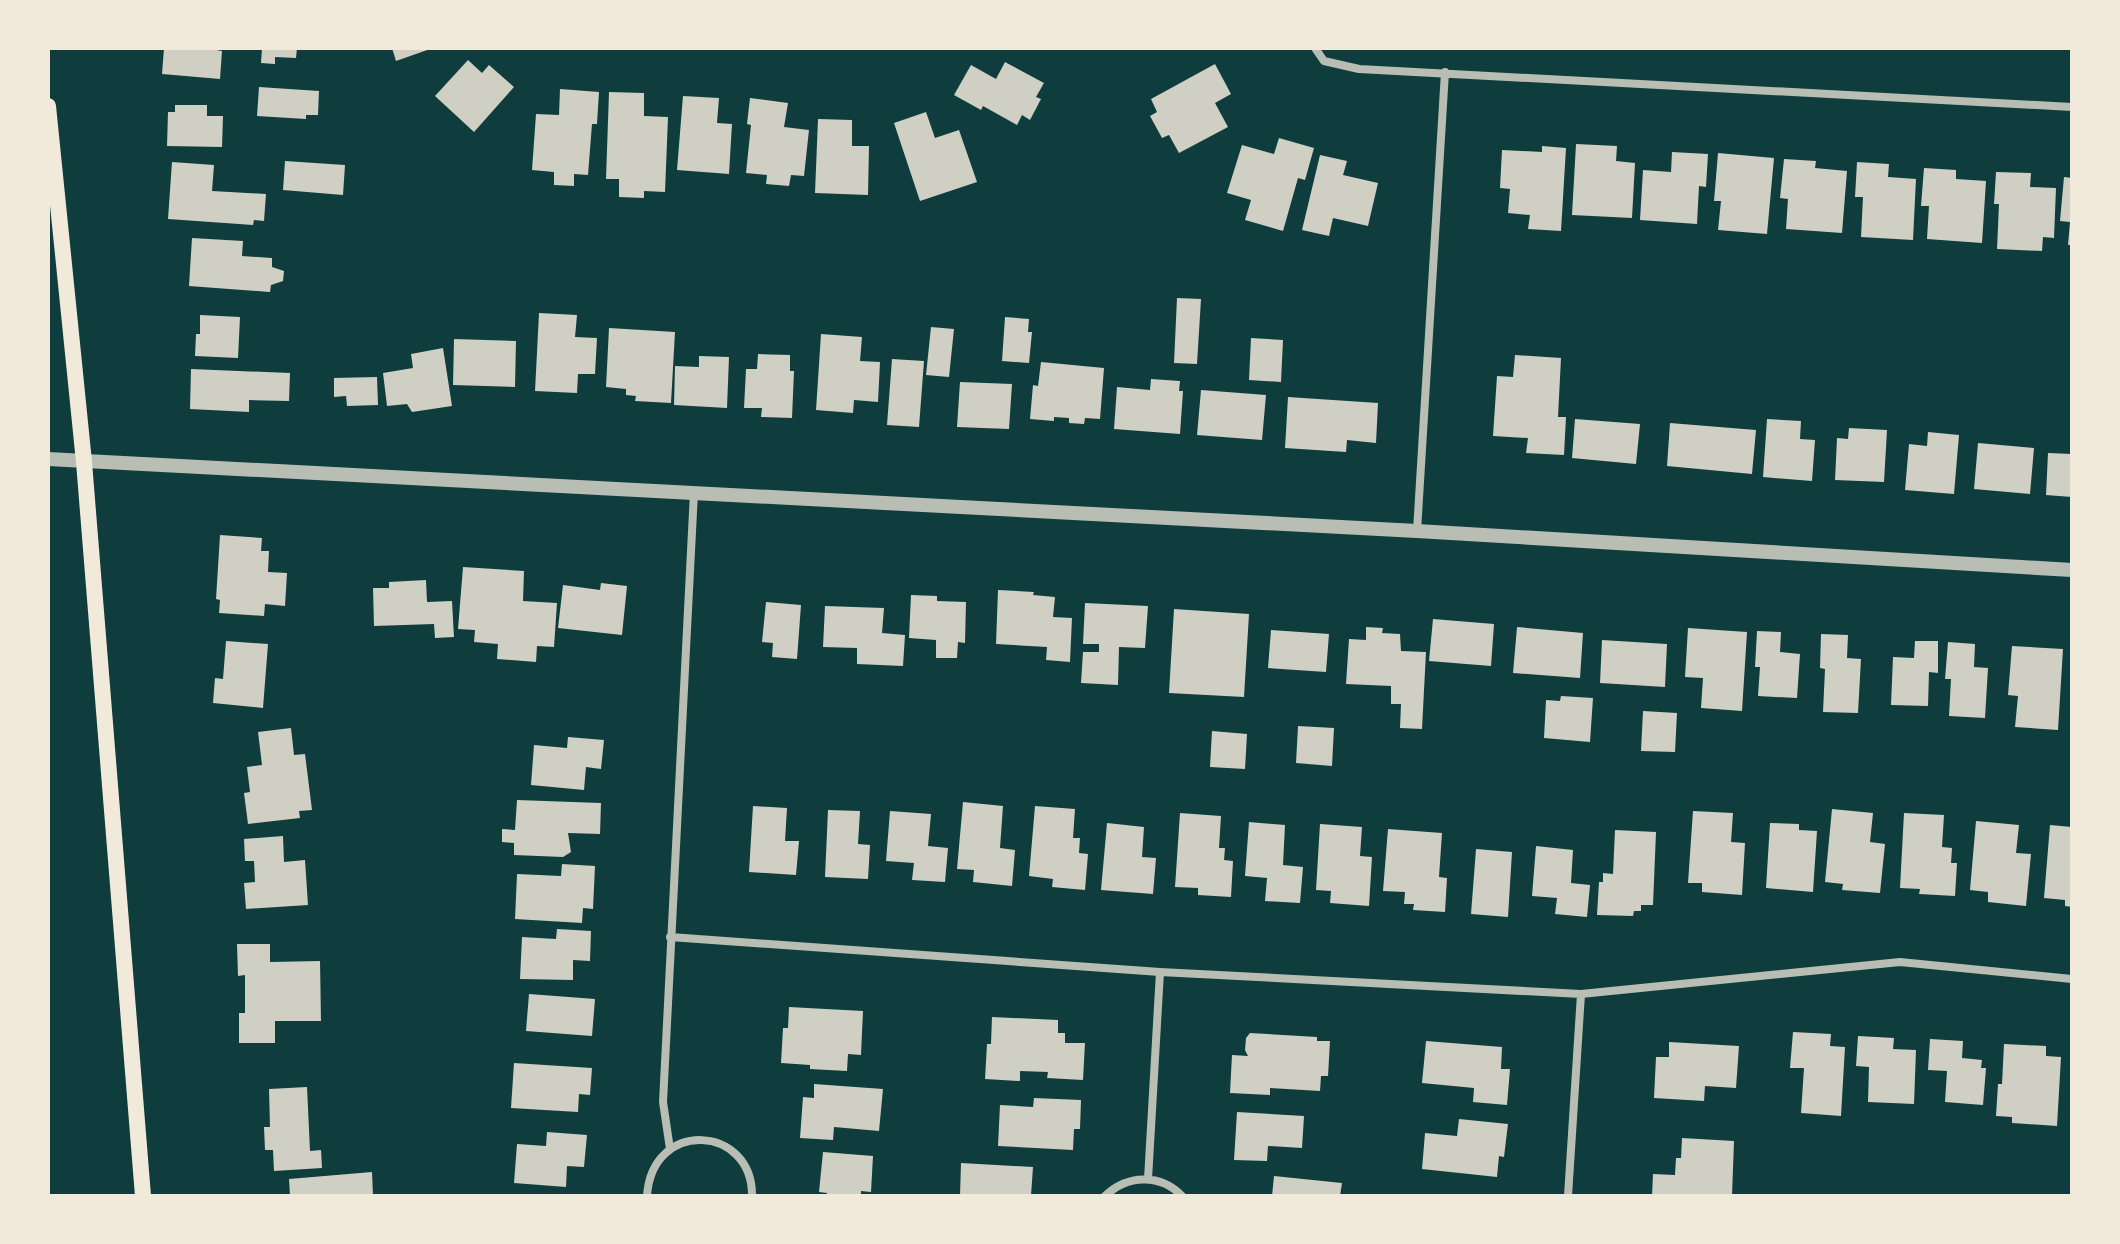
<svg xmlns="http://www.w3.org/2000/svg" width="2120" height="1244" font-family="Karla,sans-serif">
  <rect width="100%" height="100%" fill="#0f3d3e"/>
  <path fill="#cfcfc3" d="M 164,48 L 205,48 L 222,51 L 220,79 L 162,74 Z
    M 262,48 L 297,48 L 296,58 L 275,57 L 275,64 L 261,63 Z
    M 392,48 L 433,48 L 396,61 Z
    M 468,60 L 482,73 L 489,65 L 514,87 L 474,132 L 435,96 Z
    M 1005,62 L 1044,83 L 1036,97 L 1041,99 L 1030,120 L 1022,115 L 1017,125 L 983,106 L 981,110 L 954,95 L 971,65 L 996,79 Z
    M 1215,64 L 1231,94 L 1215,103 L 1228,127 L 1179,153 L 1169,135 L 1162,138 L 1150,116 L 1157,112 L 1151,99 Z
    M 259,87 L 319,91 L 318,115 L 306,115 L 306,119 L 257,116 Z
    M 560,89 L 599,92 L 597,124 L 592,124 L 588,175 L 574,174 L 574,186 L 554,185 L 554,172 L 532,170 L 536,114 L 559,115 Z
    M 609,92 L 644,93 L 644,116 L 668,117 L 665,192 L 644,191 L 644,198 L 619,197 L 619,179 L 606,179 Z
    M 683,96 L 719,98 L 717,123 L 732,124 L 729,174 L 677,170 Z
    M 750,98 L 788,103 L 784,127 L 809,130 L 804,176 L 791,175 L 789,186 L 766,184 L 767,175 L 746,173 L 751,125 L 747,124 Z
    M 175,105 L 207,105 L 207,116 L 223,116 L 222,147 L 167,146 L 168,112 L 175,112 Z
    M 926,112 L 935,138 L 959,130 L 977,182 L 920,201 L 894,123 Z
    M 818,119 L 852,120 L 852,146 L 869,146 L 868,195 L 815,193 Z
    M 1279,138 L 1314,148 L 1305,180 L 1298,178 L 1283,231 L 1245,220 L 1251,200 L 1227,193 L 1242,145 L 1274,154 Z
    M 1576,144 L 1617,146 L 1616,161 L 1635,163 L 1632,218 L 1572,215 Z
    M 1542,146 L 1566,148 L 1561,231 L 1528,229 L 1530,215 L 1508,213 L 1510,189 L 1500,188 L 1502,150 L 1542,152 Z
    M 1672,152 L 1708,154 L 1706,187 L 1699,186 L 1697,224 L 1640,220 L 1643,170 L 1671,172 Z
    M 1718,153 L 1774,158 L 1767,234 L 1718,230 L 1721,201 L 1714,201 Z
    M 1320,155 L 1347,161 L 1343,175 L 1378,183 L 1368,226 L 1333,218 L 1329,236 L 1302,230 Z
    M 1784,159 L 1816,161 L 1815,168 L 1847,171 L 1842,233 L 1786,229 L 1788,199 L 1780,198 Z
    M 285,161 L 345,165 L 343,195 L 283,190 Z
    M 172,162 L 214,165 L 212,191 L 266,194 L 264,221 L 254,220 L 253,225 L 168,219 Z
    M 1857,162 L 1889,164 L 1888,177 L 1916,179 L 1913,240 L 1861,237 L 1863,197 L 1855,197 Z
    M 1924,168 L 1956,170 L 1956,179 L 1986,181 L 1982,243 L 1927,239 L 1929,206 L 1921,206 Z
    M 1996,172 L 2031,173 L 2030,187 L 2056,188 L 2054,238 L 2043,237 L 2042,251 L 1997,249 L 1999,204 L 1994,204 Z
    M 2064,177 L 2072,178 L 2072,245 L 2068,245 L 2070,222 L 2060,221 Z
    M 192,238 L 243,241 L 242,256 L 272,258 L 272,267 L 284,271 L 283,281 L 271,285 L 270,292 L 189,286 Z
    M 1177,298 L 1201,299 L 1197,364 L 1174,363 Z
    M 539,313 L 577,315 L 575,337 L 597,338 L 595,374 L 578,374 L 577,393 L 535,391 Z
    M 200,315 L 240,317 L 238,358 L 195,356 L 196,334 L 200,334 Z
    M 1005,317 L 1029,319 L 1028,332 L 1032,332 L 1029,363 L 1002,361 Z
    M 931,327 L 954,329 L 949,377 L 926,375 Z
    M 609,328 L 675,332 L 671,403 L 635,401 L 636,396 L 626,395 L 626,389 L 606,387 Z
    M 821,334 L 862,337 L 860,361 L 880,362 L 878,402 L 854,400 L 853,413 L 816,410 Z
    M 1251,338 L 1283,340 L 1281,382 L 1249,380 Z
    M 454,339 L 516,341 L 515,387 L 453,385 Z
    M 443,348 L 452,406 L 412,412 L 407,404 L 387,406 L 383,373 L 413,368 L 411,354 Z
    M 758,354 L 790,355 L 790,371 L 794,371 L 792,418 L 761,417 L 762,408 L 744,408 L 746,369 L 757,369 Z
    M 1515,355 L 1561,358 L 1558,417 L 1566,417 L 1564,455 L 1526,453 L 1528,438 L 1493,436 L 1497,376 L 1513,377 Z
    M 699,356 L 729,357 L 727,408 L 674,405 L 675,366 L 699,367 Z
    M 892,359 L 924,361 L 919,427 L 887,425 Z
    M 1041,362 L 1104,368 L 1100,419 L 1085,418 L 1084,424 L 1069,423 L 1069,418 L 1054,417 L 1054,421 L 1030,419 L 1033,385 L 1038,386 Z
    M 191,369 L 290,373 L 289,401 L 249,400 L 249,412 L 190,409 Z
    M 377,377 L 378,405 L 347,406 L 346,396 L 334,397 L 334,378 Z
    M 1151,379 L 1180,381 L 1179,391 L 1183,391 L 1180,434 L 1114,429 L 1117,387 L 1150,390 Z
    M 960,382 L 1012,384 L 1009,429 L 957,427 Z
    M 1201,390 L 1266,395 L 1262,440 L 1197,435 Z
    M 1288,397 L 1378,403 L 1376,443 L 1347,440 L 1346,452 L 1285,448 Z
    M 1575,419 L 1640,424 L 1636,464 L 1572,458 Z
    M 1767,419 L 1801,421 L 1800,439 L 1815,440 L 1812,481 L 1763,477 Z
    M 1670,423 L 1756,430 L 1752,474 L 1667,466 Z
    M 1849,428 L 1887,430 L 1884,482 L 1835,480 L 1837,438 L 1848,439 Z
    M 1928,432 L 1959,435 L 1954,494 L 1905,490 L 1909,444 L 1927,446 Z
    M 1978,443 L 2034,448 L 2030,494 L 1974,489 Z
    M 2048,453 L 2072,454 L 2072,497 L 2046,495 Z
    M 220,535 L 262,538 L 261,551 L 269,551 L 268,572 L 287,573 L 285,606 L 265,604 L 264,616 L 219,613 L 220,600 L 216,599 Z
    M 463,567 L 524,571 L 523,601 L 557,603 L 554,647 L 537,646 L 536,662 L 497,659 L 498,644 L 474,642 L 475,630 L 458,629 Z
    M 426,580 L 427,602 L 452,601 L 454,637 L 435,638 L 434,624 L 374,626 L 373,588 L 389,588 L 389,582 Z
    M 601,583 L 627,586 L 622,635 L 558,628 L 563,585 L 600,590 Z
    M 998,590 L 1034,592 L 1033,595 L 1055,597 L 1053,617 L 1072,618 L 1070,662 L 1046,660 L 1047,647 L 996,644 Z
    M 911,595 L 937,596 L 937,601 L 966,602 L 965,643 L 958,642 L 957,658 L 936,658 L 936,640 L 909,638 Z
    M 766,602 L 801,605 L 797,659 L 772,657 L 773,643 L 762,642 Z
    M 1085,603 L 1148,606 L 1145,648 L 1119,647 L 1118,685 L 1081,683 L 1083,652 L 1099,652 L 1099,644 L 1083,644 Z
    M 825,606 L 884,608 L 882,633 L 905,635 L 903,666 L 857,664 L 857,648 L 823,647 Z
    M 1174,609 L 1249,614 L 1244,697 L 1169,693 Z
    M 1433,619 L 1494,624 L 1491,666 L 1429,661 Z
    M 1366,627 L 1383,628 L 1382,633 L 1400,634 L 1401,651 L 1426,652 L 1422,729 L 1400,728 L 1401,704 L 1391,704 L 1391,686 L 1346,684 L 1349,639 L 1366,640 Z
    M 1517,627 L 1583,633 L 1580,678 L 1513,673 Z
    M 1688,628 L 1747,632 L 1742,711 L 1701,708 L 1703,678 L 1685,677 Z
    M 1271,630 L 1329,634 L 1326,672 L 1268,668 Z
    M 1757,631 L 1781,632 L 1780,652 L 1800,654 L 1797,698 L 1758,696 L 1760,667 L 1755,667 Z
    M 1821,634 L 1848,635 L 1847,658 L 1861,659 L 1858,713 L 1823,712 L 1825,669 L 1820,668 Z
    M 1602,640 L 1667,644 L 1665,687 L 1600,683 Z
    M 226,641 L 268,644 L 263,708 L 213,703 L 215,678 L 223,679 Z
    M 1915,641 L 1938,641 L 1938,673 L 1929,672 L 1928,706 L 1891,705 L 1893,657 L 1914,658 Z
    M 1948,642 L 1975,644 L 1974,667 L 1988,668 L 1985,718 L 1949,716 L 1951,679 L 1945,679 Z
    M 2012,646 L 2063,649 L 2058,730 L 2015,727 L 2018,696 L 2008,695 Z
    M 1561,696 L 1593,698 L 1590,742 L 1544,738 L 1546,700 L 1560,701 Z
    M 1643,711 L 1677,713 L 1675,752 L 1641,751 Z
    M 1298,726 L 1334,728 L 1332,766 L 1296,763 Z
    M 291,728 L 294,755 L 305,754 L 312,810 L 299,811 L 300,818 L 248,824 L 244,793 L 250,792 L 247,767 L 262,765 L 258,732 Z
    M 1212,731 L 1247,734 L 1245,769 L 1210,767 Z
    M 568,737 L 604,740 L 601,769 L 586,767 L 584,790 L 531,785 L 534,745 L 567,748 Z
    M 517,800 L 601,803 L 600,834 L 568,833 L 571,852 L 563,857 L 514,855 L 514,843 L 502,842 L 502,829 L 515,830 Z
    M 963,802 L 1003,806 L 1000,848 L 1015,850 L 1012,886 L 973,882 L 974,870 L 957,869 Z
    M 753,806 L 787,808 L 785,841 L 799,841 L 796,875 L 749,872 Z
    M 1035,806 L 1075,809 L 1073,838 L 1080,838 L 1079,853 L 1088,854 L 1085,890 L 1052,887 L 1053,879 L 1029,876 Z
    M 1832,809 L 1873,813 L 1870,842 L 1885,844 L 1880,893 L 1842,890 L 1843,884 L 1825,882 Z
    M 828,810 L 860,811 L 858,844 L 870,845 L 868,879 L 825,877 Z
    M 890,811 L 931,814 L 928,846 L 948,848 L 945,882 L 912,880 L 914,863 L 886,861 Z
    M 1693,811 L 1733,813 L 1731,842 L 1745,843 L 1742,895 L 1702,892 L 1702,883 L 1688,883 Z
    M 1180,813 L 1221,816 L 1219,848 L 1225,848 L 1224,860 L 1233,861 L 1231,897 L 1198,895 L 1198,888 L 1175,887 Z
    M 1904,813 L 1944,815 L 1942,847 L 1952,848 L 1951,863 L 1957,863 L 1955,896 L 1919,894 L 1920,889 L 1900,888 Z
    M 1976,821 L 2019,825 L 2016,853 L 2031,854 L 2026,906 L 1988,902 L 1988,892 L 1970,890 Z
    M 1249,822 L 1285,825 L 1283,865 L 1303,867 L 1300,903 L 1265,901 L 1267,878 L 1245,876 Z
    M 1107,823 L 1144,827 L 1142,857 L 1156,858 L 1153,894 L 1101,890 Z
    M 1770,823 L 1799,824 L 1799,830 L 1817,831 L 1813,892 L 1766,888 Z
    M 1320,824 L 1362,827 L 1360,856 L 1372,857 L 1369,906 L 1330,903 L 1331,891 L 1316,890 Z
    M 2050,825 L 2072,827 L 2072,907 L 2065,906 L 2065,900 L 2044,898 Z
    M 1388,829 L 1442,833 L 1439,877 L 1447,878 L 1445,912 L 1413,910 L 1414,904 L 1404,904 L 1405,892 L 1383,891 Z
    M 1615,830 L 1656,832 L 1653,905 L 1641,905 L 1641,911 L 1634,911 L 1633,916 L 1597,915 L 1599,882 L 1603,882 L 1603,873 L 1613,874 Z
    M 283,836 L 284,862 L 305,860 L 308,905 L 246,909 L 244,883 L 255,882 L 254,861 L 245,861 L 244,839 Z
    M 1536,846 L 1573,850 L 1571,883 L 1590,885 L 1587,917 L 1555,914 L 1557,898 L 1532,896 Z
    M 1476,849 L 1512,852 L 1508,917 L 1471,914 Z
    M 562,864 L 595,866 L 593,909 L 583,908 L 582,923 L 515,919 L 517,874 L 561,876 Z
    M 557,929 L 591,931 L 590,961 L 573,960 L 573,980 L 520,979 L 522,937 L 556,939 Z
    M 237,944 L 270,944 L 270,962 L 320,961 L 321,1021 L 275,1021 L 275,1043 L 239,1043 L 239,1013 L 245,1013 L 245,975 L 238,976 Z
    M 529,994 L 595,999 L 592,1036 L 526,1031 Z
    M 789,1007 L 863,1011 L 861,1055 L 848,1054 L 847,1071 L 810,1069 L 810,1065 L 781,1063 L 783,1028 L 788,1028 Z
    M 992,1017 L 1058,1020 L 1058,1033 L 1065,1033 L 1065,1043 L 1085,1043 L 1083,1080 L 1047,1078 L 1048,1072 L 1020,1071 L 1020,1081 L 985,1079 L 987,1044 L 991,1044 Z
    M 1793,1032 L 1831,1034 L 1830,1046 L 1845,1047 L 1841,1116 L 1801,1113 L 1804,1068 L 1790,1068 Z
    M 1250,1033 L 1317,1037 L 1317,1041 L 1330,1041 L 1328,1076 L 1321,1076 L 1320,1091 L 1270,1088 L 1270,1095 L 1230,1093 L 1232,1055 L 1248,1056 L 1245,1050 L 1246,1038 Z
    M 1858,1036 L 1894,1038 L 1893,1049 L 1916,1050 L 1914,1104 L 1868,1102 L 1869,1067 L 1856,1066 Z
    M 1930,1039 L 1963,1041 L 1962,1058 L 1982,1060 L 1981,1068 L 1986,1068 L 1983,1105 L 1945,1102 L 1947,1071 L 1928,1070 Z
    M 1426,1041 L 1502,1047 L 1501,1069 L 1510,1069 L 1507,1105 L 1473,1102 L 1474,1088 L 1422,1083 Z
    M 1669,1042 L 1739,1046 L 1736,1088 L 1705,1086 L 1704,1101 L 1654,1098 L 1656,1057 L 1669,1057 Z
    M 2004,1044 L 2046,1046 L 2046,1056 L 2061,1057 L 2057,1126 L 2012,1123 L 2012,1117 L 1996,1116 L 1998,1084 L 2002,1084 Z
    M 514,1063 L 592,1068 L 590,1095 L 579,1094 L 578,1112 L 511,1108 Z
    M 814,1084 L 883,1089 L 879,1131 L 834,1127 L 833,1140 L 800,1138 L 803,1097 L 814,1098 Z
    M 307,1087 L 310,1151 L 321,1150 L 322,1168 L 274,1171 L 273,1150 L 265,1150 L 264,1127 L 270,1127 L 269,1089 Z
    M 1034,1098 L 1081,1100 L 1080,1129 L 1074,1129 L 1073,1150 L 998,1146 L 1000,1105 L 1033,1107 Z
    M 1237,1112 L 1304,1116 L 1302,1148 L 1268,1146 L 1267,1161 L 1234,1160 Z
    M 1459,1119 L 1508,1124 L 1504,1157 L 1499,1156 L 1497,1177 L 1422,1169 L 1425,1133 L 1457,1136 Z
    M 547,1132 L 587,1135 L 584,1167 L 567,1166 L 566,1187 L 514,1183 L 517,1144 L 546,1146 Z
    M 1682,1138 L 1734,1141 L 1732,1196 L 1652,1196 L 1653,1174 L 1675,1175 L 1676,1158 L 1681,1158 Z
    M 823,1152 L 873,1156 L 871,1192 L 861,1191 L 861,1196 L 826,1196 L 827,1193 L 819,1192 Z
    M 961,1163 L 1033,1167 L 1031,1196 L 960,1196 Z
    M 372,1172 L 373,1196 L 290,1196 L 289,1179 Z
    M 1274,1176 L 1342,1183 L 1340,1196 L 1272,1196 Z"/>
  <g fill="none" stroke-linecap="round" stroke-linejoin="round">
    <path stroke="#b8beb3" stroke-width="8" d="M 1315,48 L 1324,61 L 1359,69 L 2072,107
      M 1417,531 L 1445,72
      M 670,937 L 1160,972 L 1581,994 L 1900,962 L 2072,979
      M 670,1149 L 663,1102 L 694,492
      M 1148,1179 L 1160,972
      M 647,1196 C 652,1118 753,1125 752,1196
      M 1105,1196 C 1127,1175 1160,1173 1182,1196
      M 1568,1196 L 1581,994"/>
    <path stroke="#b8beb3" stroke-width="14" d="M 48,459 L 1417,531 L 2072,570"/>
    <path stroke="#f1e9da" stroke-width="16" d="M 48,106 L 84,462 L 143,1196"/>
  </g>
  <rect width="2120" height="1244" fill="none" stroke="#f1e9da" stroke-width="100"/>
</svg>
